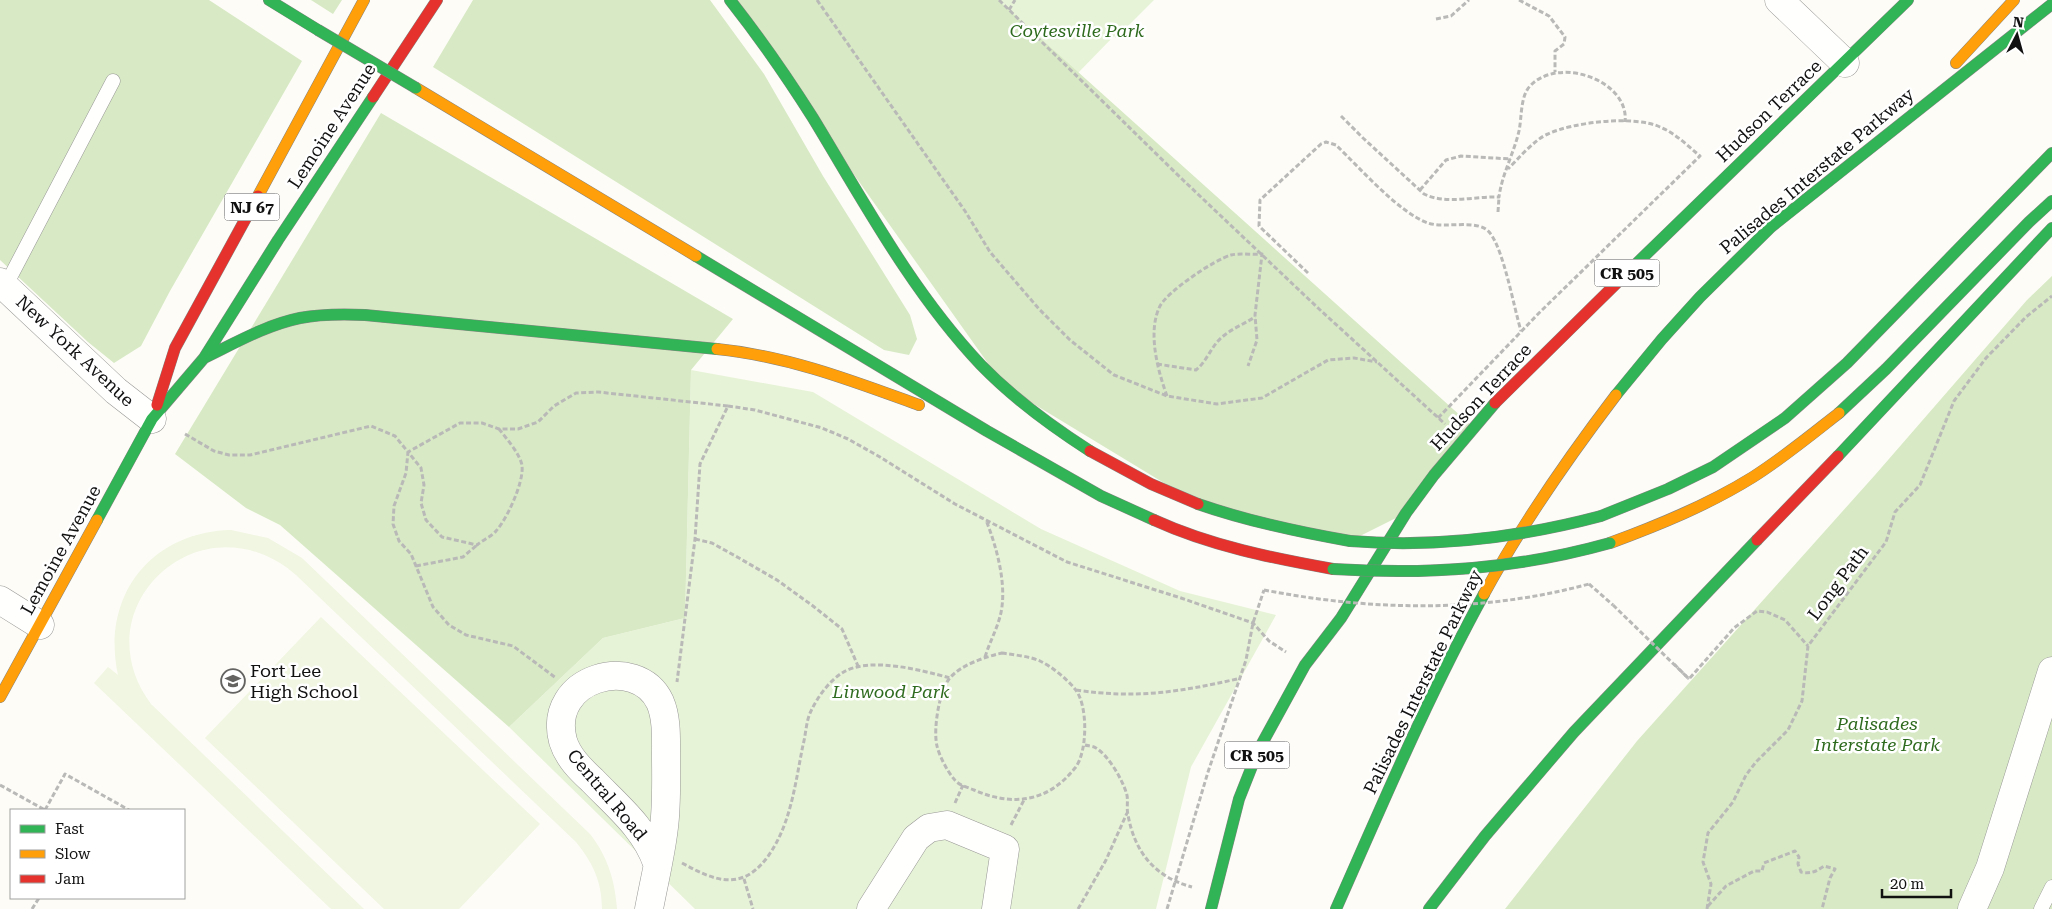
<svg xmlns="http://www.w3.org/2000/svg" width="2052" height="909" font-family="'Roboto Serif',serif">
  <rect width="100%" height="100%" fill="#fdfcf7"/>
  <path fill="#e7f3d7" d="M 998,0 L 1154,0 L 1116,38 L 1114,36 L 1078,73 Z
    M 691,370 L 813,392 L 1041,529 L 1180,591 L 1276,615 L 1191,767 L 1156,909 L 695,909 L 509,727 L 603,638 L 685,618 Z"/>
  <path fill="#d8eac5" d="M 0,0 L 209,0 L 302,61 L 170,291 L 141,346 L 114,363 L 88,342 L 0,260 Z
    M 311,0 L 342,0 L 333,14 Z
    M 473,0 L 710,0 L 764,74 L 823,176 L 910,315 L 917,339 L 909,355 L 884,350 L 433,67 Z
    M 730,0 L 998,0 L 1473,427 L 1406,513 L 1350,541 L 1202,506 L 1004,386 Z
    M 381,113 L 733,319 L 691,370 L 685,618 L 603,638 L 509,727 L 280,525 L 246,508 L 175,454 Z
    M 2052,276 L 2052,909 L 1505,909 L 1637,741 L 1875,475 L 2027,300 Z"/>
  <path fill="#f0f6e1" d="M 231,530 L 268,538 L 302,558 L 590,834 C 608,857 615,881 617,909 L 602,909 C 602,882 593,863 576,842 L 296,575 C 202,494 79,607 151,704 L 364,909 L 331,909 L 94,683 L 108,667 L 118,675 C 101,597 150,532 231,530 Z
    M 321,617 L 540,824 L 459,909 L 384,909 L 205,738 Z"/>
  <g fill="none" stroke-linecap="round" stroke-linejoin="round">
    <g stroke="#979795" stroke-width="15">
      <path id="lane" d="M 5,287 L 113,81
        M 2041,909 L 2052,887"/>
    </g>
    <g stroke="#979795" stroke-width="29">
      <path id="street" d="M 1779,0 L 1845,63
        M 0,282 L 116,391 L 152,419
        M 0,600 L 40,625
        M 649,909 C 654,882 661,854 664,827 C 667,803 666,778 666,755 C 666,738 667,718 660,702 C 637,653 546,677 563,741 C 568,757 580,769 592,780 C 617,806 645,828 657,863
        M 871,909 L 916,838 L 929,828 L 947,825 L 1005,849 L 996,909
        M 1972,909 L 1990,868 L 2052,671"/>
    </g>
    <g stroke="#858482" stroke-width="12">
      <path id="fast" d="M 269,0 L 318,30
        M 730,0 C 760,38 787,77 813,118 C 864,202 912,292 981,365 C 1013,398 1051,426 1090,451
        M 696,256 L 987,431 L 1101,496 L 1154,520
        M 1633,267 L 1908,0
        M 204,358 C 235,343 266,325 300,318 C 321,314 343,314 365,315 L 717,349
        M 1616,395 L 1662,339 L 1700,297 L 1771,227 L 2052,4
        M 1839,413 L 1886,369 L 2029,222 L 2052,201
        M 1838,456 L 2052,228
        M 1198,504 C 1247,521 1298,532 1350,541
        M 1601,516 L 1668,489 L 1713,467 L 1785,418 L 1847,363 L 2052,153
        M 97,520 L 152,419 L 204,358 L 278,240 L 373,97
        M 1211,909 L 1239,799 L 1258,751 L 1305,665 L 1341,618 L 1406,513 L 1434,475 L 1495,403
        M 1336,909 C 1383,803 1428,696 1484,594
        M 1429,909 L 1485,836 L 1574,732 L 1757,540"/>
    </g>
    <g stroke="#858482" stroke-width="12">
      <path id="slow" d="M 1956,63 L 2014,0
        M 416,88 L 696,256
        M 258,196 L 364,0
        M 717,349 C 788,356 853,381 919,405
        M 1610,543 C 1659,525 1708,505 1753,477 C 1783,458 1811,435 1839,413
        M 1484,594 C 1522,524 1568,458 1616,395
        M 0,697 L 97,520"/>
    </g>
    <g stroke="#858482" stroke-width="12">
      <path id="jam" d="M 373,97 L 437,0
        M 1495,403 L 1633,267
        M 157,405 L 175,348 L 258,196
        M 1090,451 L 1151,484 L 1198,504
        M 1154,520 C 1211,546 1272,558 1333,569
        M 1757,540 L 1838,456"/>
    </g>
    <path stroke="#b9b9b8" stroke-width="3" stroke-dasharray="5 2.5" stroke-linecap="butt" d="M 817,0 L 965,211 L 990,252 L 1039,309 L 1070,340 L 1114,375 L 1167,396 L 1217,404 L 1262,398 L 1328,360 L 1354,358 L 1377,362
      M 999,0 L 1183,180 L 1318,308 L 1445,424
      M 1519,0 L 1549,16 L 1565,37 L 1564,44 L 1555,51 L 1555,72
      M 1009,10 L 1015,0
      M 1436,19 L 1451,16 L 1469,0
      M 1341,116 L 1363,138 L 1424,194 C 1446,205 1475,196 1499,197 C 1502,174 1514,153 1519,131 C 1522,117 1520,97 1530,86 C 1559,55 1630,81 1625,122
      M 1420,190 L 1446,160 L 1461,156 L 1511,159
      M 1498,212 L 1499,197
      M 1308,273 L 1259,226 L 1260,200 L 1321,144 L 1326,142 L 1336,145 C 1359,167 1399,213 1428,223 C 1445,229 1479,218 1490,233 C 1504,251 1514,308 1521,331
      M 1157,364 L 1196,370 C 1207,361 1211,347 1221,338 C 1231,329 1244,324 1255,317
      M 1167,396 C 1158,371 1147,332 1160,306 C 1168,291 1214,260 1231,255 C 1240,253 1252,255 1262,254 L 1255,315 L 1257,340 L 1248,366
      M 728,406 L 755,410 L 822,428 L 848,439 L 880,457 L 955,504 L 1067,562 L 1181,598 L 1253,623 L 1269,641 L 1286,652
      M 1438,418 L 1539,313 L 1700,156 C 1688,146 1675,133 1660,127 C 1635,115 1573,122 1548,134 C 1535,139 1518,159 1508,169
      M 499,429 C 506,438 521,455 522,466 C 524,482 507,519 496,531 C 492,536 483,540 477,545 L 442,537 L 426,520 L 421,503 L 424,485 L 421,468 L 408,452 L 460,423 L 482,423 L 499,429 L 518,429 L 538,422 L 554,406 L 576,393 L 598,392 L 728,406 L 700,464 L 695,539 L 677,682
      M 185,434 L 214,451 L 229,455 L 250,455 L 371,426 L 395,436 L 408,452 L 406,473 L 394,506 L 393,524 L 399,541 L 411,554 L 433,607 L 449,625 L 466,635 L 513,646 L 556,678
      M 695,539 L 712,543 L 739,558 L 777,580 L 813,606 L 842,629 L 858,666
      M 416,566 L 463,557 L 477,545
      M 1589,584 L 1613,605
      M 1002,653 C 1014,655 1029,656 1040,661 C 1051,666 1067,679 1075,689 C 1088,704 1088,752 1075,768 C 1048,802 1013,807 974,790 C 967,787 958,785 954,779 C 947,771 939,755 937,746 C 933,730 939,692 949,679 C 960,665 985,657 1002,653 Z
      M 985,657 C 989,644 995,633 999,620 C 1009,590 997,548 986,520
      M 1674,664 L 1689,679 L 1734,628 L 1757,611 L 1767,612 L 1785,620 L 1808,646
      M 1076,690 C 1137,699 1179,692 1237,679
      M 1085,745 C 1088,746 1093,746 1096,748 C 1108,755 1122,779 1126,792 C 1129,799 1126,807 1128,815 C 1135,853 1155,877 1192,887
      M 0,785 L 45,810
      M 955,803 L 963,785
      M 45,810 L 65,774 L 129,810
      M 1011,825 L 1024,800
      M 682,863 C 713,880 740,892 766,859 C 791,826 795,784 803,745 C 806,734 806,721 811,711 C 817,698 829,681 842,673 C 868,656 921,670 950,678
      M 744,879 L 753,909
      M 1708,906 L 1726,886 L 1754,871 L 1762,871 L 1764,863 L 1795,851 L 1799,857 L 1798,864 L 1801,872 C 1811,874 1815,872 1824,866 L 1835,869 L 1830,878 L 1822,909
      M 32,909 L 39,898
      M 1078,909 L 1106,860 L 1127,813
      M 1167,909 L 1208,772 L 1246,660 L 1253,623 L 1264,590
      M 1707,909 L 1711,884 L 1703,862 L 1708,833 L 1733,802 L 1746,775 L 1756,762 L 1788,730 L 1802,701 L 1808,646 L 1886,542 L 1895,512 L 1920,485 L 1954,401 L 1986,358 L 2026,317 L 2052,296"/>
    <use href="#lane" stroke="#fffffe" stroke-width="14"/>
    <use href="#street" stroke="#fffffe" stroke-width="28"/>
    <use href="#fast" stroke="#30b455" stroke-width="11"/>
    <use href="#slow" stroke="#ff9f0a" stroke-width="11"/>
    <use href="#jam" stroke="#e5322d" stroke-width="11"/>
    <g stroke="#858482" stroke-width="12" stroke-linecap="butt">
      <path id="fast-bridge" d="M 318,30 L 416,88
        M 1350,541 C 1436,548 1518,538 1601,516
        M 1333,569 C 1429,575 1517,569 1610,543"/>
    </g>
    <path stroke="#b9b9b8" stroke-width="3" stroke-dasharray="5 2.5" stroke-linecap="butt" d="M 1264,590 C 1373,611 1482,613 1589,584
      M 1613,605 L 1689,679"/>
    <use href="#fast-bridge" stroke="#30b455" stroke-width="11"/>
  </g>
  <defs>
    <g id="school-ring" transform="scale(1.25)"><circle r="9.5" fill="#fff" stroke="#646362" stroke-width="1.5"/><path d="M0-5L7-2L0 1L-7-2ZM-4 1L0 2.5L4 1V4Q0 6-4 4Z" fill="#646362"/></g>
  </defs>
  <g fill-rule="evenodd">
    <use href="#school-ring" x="233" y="681"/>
  </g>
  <g text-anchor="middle" stroke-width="5" stroke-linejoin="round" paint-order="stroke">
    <g fill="#fff" stroke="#585858" stroke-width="1">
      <rect x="224.5" y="193.5" width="55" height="27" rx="4"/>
      <rect x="1594.5" y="259.5" width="65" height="27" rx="4"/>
      <rect x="1224.5" y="741.5" width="65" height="27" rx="4"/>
    </g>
    <g font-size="16" font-weight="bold" fill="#111">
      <text x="252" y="213">NJ 67</text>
      <text x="1627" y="279">CR 505</text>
      <text x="1257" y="761">CR 505</text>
    </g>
    <g font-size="18" font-style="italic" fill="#2f6b1f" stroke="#fff">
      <text x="1077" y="37">Coytesville Park</text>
      <text x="891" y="698">Linwood Park</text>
      <text x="1877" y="730">Palisades<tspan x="1877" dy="21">Interstate Park</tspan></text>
    </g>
    <g font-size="18" fill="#111" stroke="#fff">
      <text transform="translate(1769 111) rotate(-44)" y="6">Hudson Terrace</text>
      <text transform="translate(332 126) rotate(-57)" y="6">Lemoine Avenue</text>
      <text transform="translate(1817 171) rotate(-40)" y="6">Palisades Interstate Parkway</text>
      <text transform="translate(75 351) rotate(43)" y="6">New York Avenue</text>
      <text transform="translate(1481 397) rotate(-47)" y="6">Hudson Terrace</text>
      <text transform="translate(61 550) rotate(-61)" y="6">Lemoine Avenue</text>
      <text transform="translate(1838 583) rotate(-53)" y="6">Long Path</text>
      <text transform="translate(1423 682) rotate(-64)" y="6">Palisades Interstate Parkway</text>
      <text transform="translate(607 795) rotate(50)" y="6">Central Road</text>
    </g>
    <g font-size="18" fill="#111" stroke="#fff" text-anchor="start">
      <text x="250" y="677">Fort Lee<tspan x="250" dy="21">High School</tspan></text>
    </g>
  </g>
  <rect x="10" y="809" width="175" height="90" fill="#ffffff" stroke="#a0a0a0"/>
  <rect x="20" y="825" width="25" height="8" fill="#30b455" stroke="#a0a0a0"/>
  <text x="55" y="834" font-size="15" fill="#111111">Fast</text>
  <rect x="20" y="850" width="25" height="8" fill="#ff9f0a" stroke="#a0a0a0"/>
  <text x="55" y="859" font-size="15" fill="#111111">Slow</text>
  <rect x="20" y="875" width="25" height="8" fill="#e5322d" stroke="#a0a0a0"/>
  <text x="55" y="884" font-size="15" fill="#111111">Jam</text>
  <g transform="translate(2017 35) rotate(6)" stroke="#ffffff" stroke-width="4" paint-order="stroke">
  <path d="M0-4L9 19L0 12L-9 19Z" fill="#111111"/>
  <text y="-8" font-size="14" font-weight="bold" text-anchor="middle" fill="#111111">N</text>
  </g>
  <path d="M1882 889v8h69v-8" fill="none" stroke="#111111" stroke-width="2.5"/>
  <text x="1890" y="889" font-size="15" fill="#111111" stroke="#ffffff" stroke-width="4" paint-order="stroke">20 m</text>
</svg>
